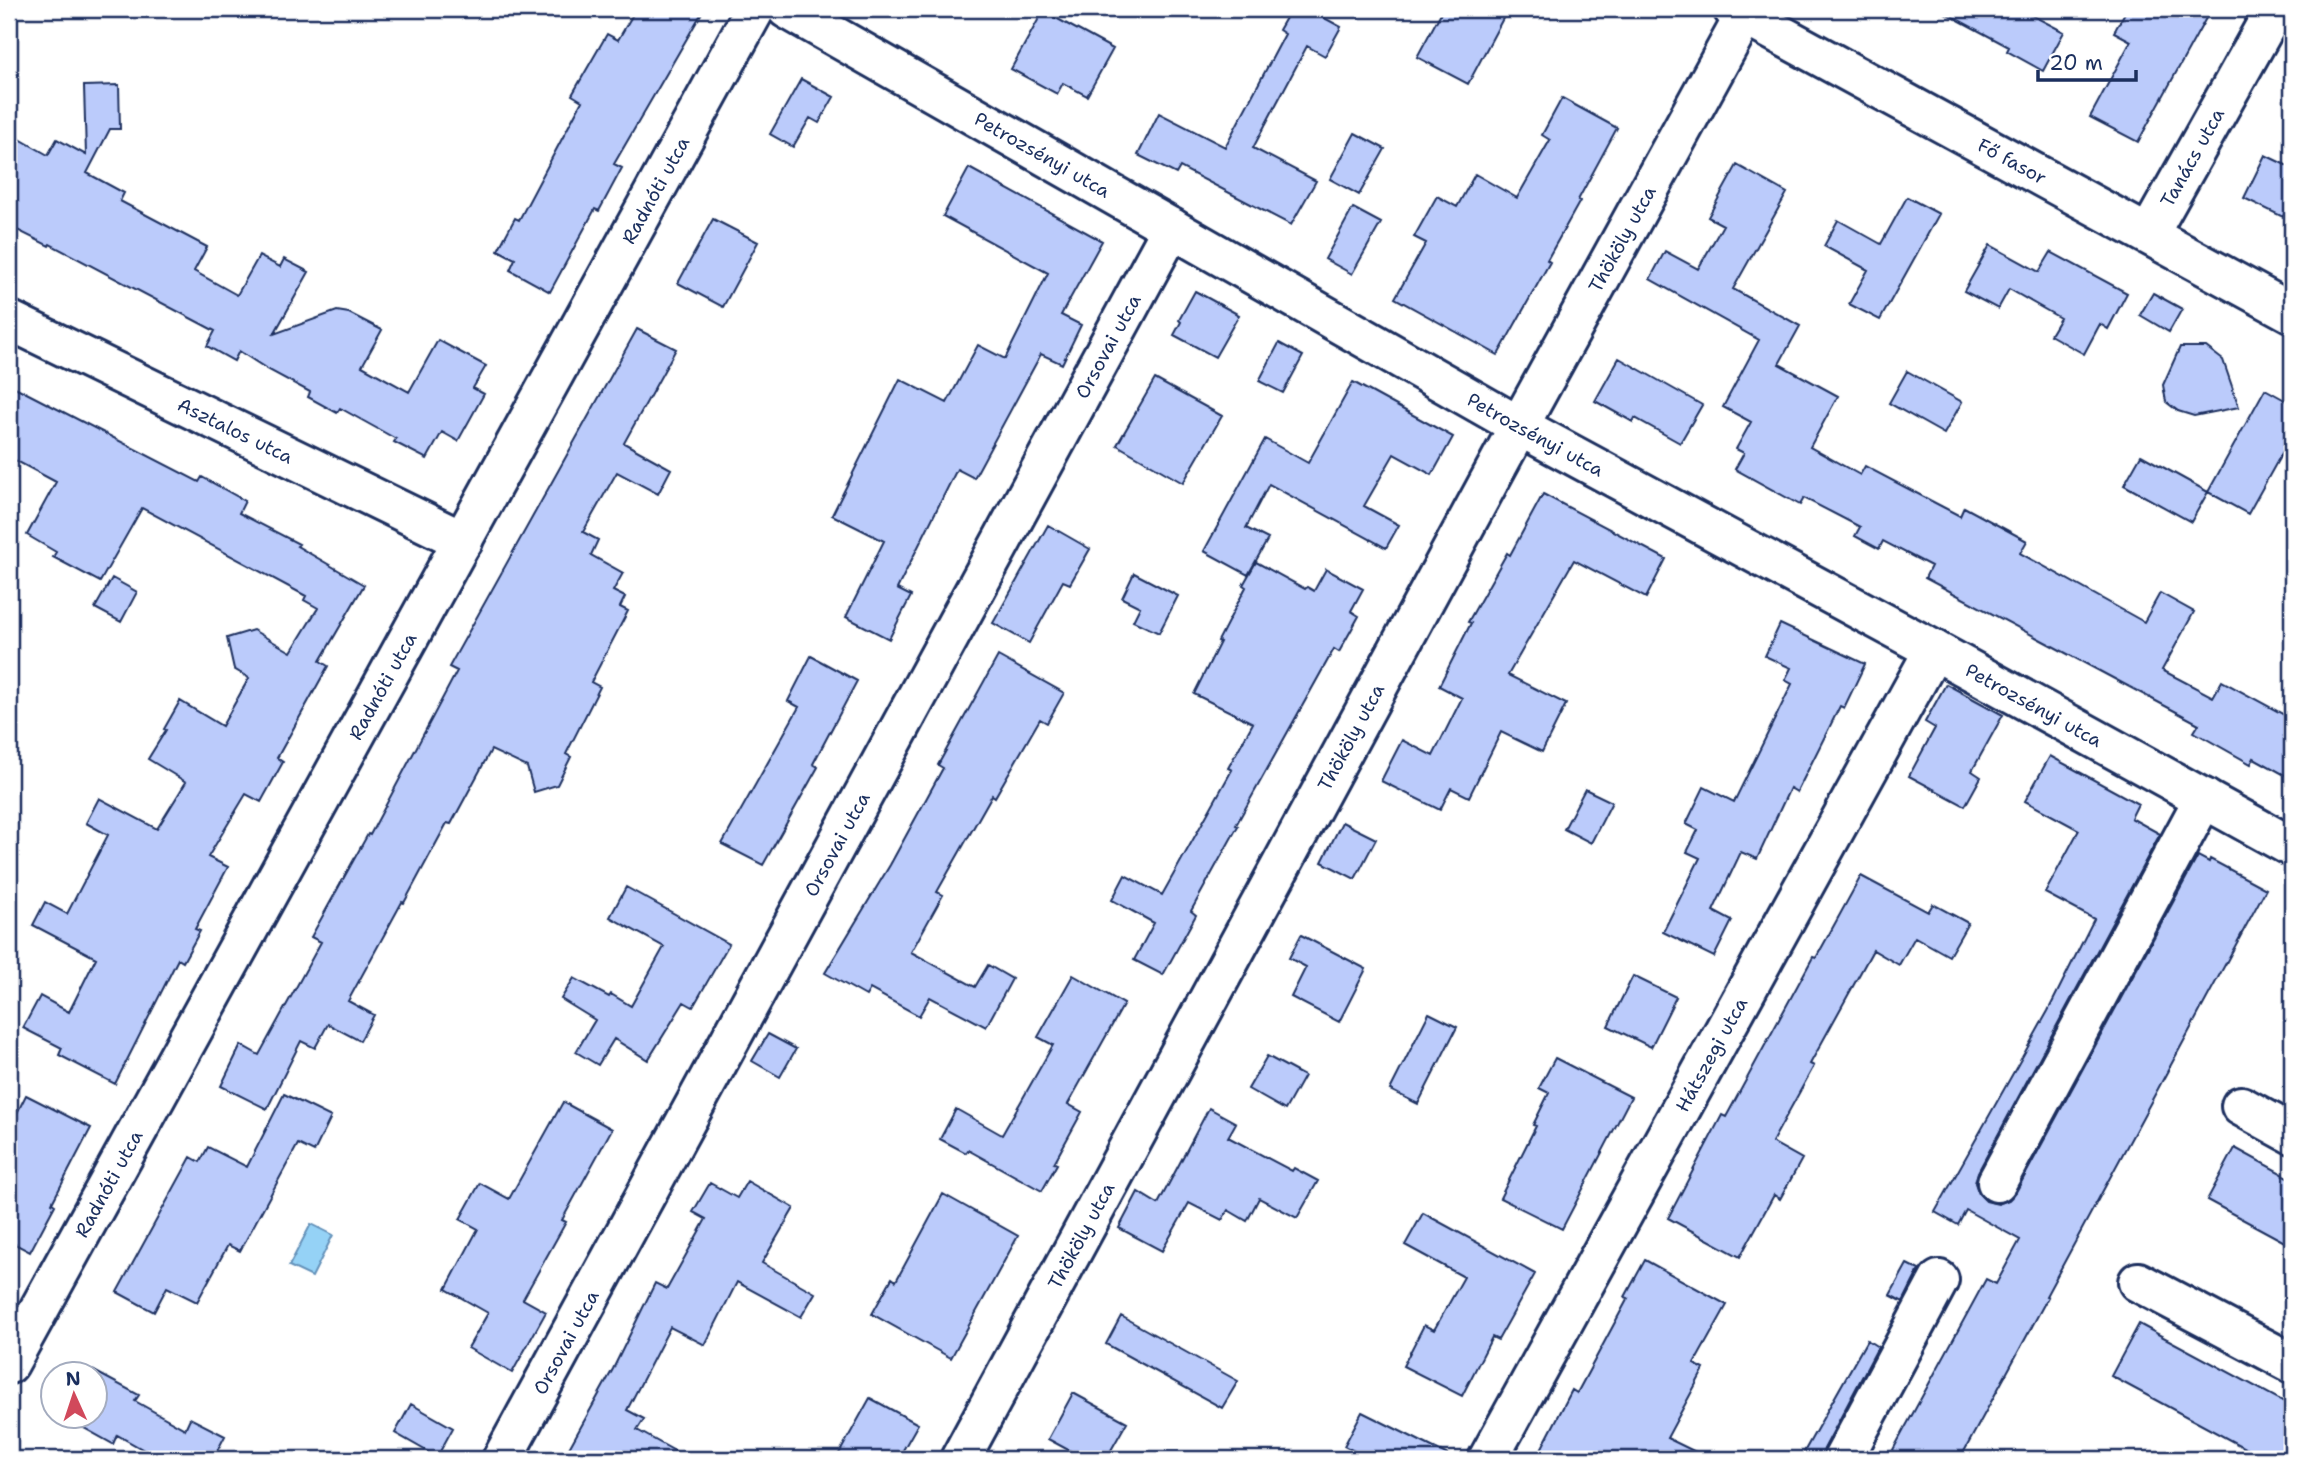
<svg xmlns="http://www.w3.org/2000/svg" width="2301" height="1468" font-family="'Shantell Sans',sans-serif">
  <rect width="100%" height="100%" fill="#fff"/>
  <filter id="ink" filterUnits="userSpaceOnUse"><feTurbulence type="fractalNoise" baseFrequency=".0143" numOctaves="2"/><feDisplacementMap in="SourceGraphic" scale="14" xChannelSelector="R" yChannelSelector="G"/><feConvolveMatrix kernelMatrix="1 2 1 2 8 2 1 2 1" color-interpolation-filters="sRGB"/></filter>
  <g filter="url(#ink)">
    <path fill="#95d2f6" stroke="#6491b9" stroke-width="2" d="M 311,1224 L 333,1235 L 312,1277 L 289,1266 Z"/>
    <path fill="#bbcbfb" stroke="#1b2f5e" stroke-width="2" d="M 636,9 L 704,9 L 614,164 L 622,168 L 599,211 L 595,209 L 550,292 L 510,270 L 515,259 L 498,250 L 515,218 L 519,220 L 582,101 L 572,95 L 607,34 L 618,40 Z
      M 1291,9 L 1308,9 L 1341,27 L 1325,56 L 1307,46 L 1253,148 L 1316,181 L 1291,225 L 1180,167 L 1176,174 L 1138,155 L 1159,113 L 1225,147 L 1285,34 L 1279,30 Z
      M 1443,9 L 1508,9 L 1468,84 L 1417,57 Z
      M 1938,9 L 2020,9 L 2064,32 L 2043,71 L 2007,51 L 2009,47 Z
      M 2127,9 L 2211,9 L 2138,142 L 2090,117 L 2131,41 L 2114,32 Z
      M 1043,11 L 1113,49 L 1087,96 L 1063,83 L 1057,94 L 1011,69 Z
      M 801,79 L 834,97 L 819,123 L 810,118 L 793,147 L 770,134 Z
      M 119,85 L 120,129 L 110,129 L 87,173 L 124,193 L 120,201 L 207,247 L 194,271 L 237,295 L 259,256 L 280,267 L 284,259 L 309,272 L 274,334 L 337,311 L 349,313 L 382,330 L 362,366 L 409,392 L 438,340 L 486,366 L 473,388 L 484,394 L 458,441 L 442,432 L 427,459 L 394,442 L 396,439 L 340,408 L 337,413 L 308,397 L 310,392 L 267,369 L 239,351 L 234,361 L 207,346 L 215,331 L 50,244 L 49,246 L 9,226 L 9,133 L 48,155 L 57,139 L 86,155 L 84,86 Z
      M 1562,98 L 1617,128 L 1578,200 L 1580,201 L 1547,260 L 1550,262 L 1498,355 L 1395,298 L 1426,243 L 1414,237 L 1437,196 L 1457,207 L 1475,174 L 1517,198 L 1550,140 L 1542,135 Z
      M 1355,133 L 1385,149 L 1359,195 L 1330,179 Z
      M 2265,155 L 2292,168 L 2292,198 L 2283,217 L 2244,198 Z
      M 1737,165 L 1787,193 L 1733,289 L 1800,326 L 1779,364 L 1838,396 L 1810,447 L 1860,475 L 1865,466 L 1960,516 L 1964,507 L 2027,541 L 2020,553 L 2144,622 L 2160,593 L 2194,612 L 2162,670 L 2213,697 L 2222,681 L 2292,719 L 2292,779 L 2254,758 L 2251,764 L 2194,732 L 2199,724 L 1925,578 L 1931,566 L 1883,541 L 1879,549 L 1855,536 L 1860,527 L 1804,498 L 1800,505 L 1735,469 L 1744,453 L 1736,449 L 1751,422 L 1723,407 L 1759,340 L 1650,279 L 1665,251 L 1698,269 L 1723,225 L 1708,217 Z
      M 969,168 L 1102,241 L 1061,315 L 1081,325 L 1062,364 L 1041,354 L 974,478 L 957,469 L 897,589 L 911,596 L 889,639 L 846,617 L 884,541 L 832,515 L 900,379 L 947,403 L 978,345 L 1005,359 L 1048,273 L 943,216 Z
      M 1907,197 L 1939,214 L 1880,320 L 1849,304 L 1868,270 L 1824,246 L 1838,220 L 1881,244 Z
      M 1353,208 L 1381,223 L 1352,274 L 1325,259 Z
      M 713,219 L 758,242 L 723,307 L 678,283 Z
      M 1990,245 L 2039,272 L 2051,252 L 2127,293 L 2108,329 L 2100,324 L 2084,354 L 2050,335 L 2060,318 L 2009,289 L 1998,309 L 1964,291 Z
      M 1195,291 L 1239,315 L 1215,357 L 1174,335 L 1181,322 L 1179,320 Z
      M 2153,293 L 2182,309 L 2169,332 L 2140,315 Z
      M 637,329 L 676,349 L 624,443 L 671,469 L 658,494 L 617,472 L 583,532 L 598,540 L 591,555 L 623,573 L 613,591 L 625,597 L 620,607 L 628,611 L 591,682 L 600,687 L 566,754 L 571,757 L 557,785 L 534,792 L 527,767 L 491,750 L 451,824 L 447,823 L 404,903 L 402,902 L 348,1001 L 374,1015 L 360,1041 L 328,1024 L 315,1048 L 301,1041 L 267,1109 L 221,1086 L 241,1045 L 259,1055 L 321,942 L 311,937 L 368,834 L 370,835 L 457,671 L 449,667 Z
      M 1279,343 L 1303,356 L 1283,393 L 1259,381 Z
      M 2180,347 L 2206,347 L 2223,360 L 2239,407 L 2194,416 L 2178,411 L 2166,402 L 2163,385 Z
      M 1619,358 L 1702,405 L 1680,443 L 1635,418 L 1633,422 L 1595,401 Z
      M 1907,371 L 1962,402 L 1944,434 L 1889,403 Z
      M 1155,379 L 1222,416 L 1183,483 L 1117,445 Z
      M 1353,382 L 1453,437 L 1432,475 L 1394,454 L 1364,506 L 1399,525 L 1386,548 L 1269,484 L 1246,528 L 1268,539 L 1248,575 L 1204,551 L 1265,439 L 1308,463 Z
      M 9,384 L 199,482 L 202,477 L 245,501 L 239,513 L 299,544 L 297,546 L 364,585 L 320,661 L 328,666 L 277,758 L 283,762 L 261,802 L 246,794 L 208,857 L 228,867 L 195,929 L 200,931 L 183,962 L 178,959 L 115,1084 L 59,1055 L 62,1048 L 23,1028 L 40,996 L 69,1012 L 96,958 L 33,925 L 45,902 L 67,914 L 108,835 L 86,823 L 99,798 L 157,829 L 186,782 L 148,759 L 166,730 L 164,729 L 180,701 L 222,726 L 249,678 L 234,669 L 227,638 L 253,630 L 291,652 L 318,608 L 304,600 L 306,596 L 142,508 L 100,582 L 53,557 L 56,552 L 27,535 L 56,482 L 9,457 Z
      M 2265,389 L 2292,404 L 2292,435 L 2248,514 L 2208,492 Z
      M 2141,455 L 2208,492 L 2191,522 L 2124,485 Z
      M 1543,494 L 1666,559 L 1646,598 L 1574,560 L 1508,675 L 1566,704 L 1542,752 L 1501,732 L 1469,797 L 1451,788 L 1440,810 L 1381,781 L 1402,740 L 1433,756 L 1462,698 L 1439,686 L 1471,623 L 1468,622 L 1507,553 L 1510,555 Z
      M 1048,525 L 1090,549 L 1070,584 L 1063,581 L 1029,643 L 993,623 Z
      M 1256,562 L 1305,589 L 1307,587 L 1314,591 L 1326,569 L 1363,589 L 1351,611 L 1359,616 L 1339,652 L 1334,649 L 1236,825 L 1238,826 L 1191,911 L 1196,915 L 1163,975 L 1134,960 L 1154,923 L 1112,900 L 1125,875 L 1162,895 L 1232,770 L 1228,768 L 1253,723 L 1194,694 L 1220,642 L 1218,641 L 1246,587 L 1243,585 Z
      M 1134,573 L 1178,596 L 1159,633 L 1133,621 L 1140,607 L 1122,598 Z
      M 112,578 L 137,592 L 121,622 L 95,608 Z
      M 1780,624 L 1865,664 L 1844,708 L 1840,706 L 1797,792 L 1790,788 L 1757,859 L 1741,852 L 1713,911 L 1732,921 L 1714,957 L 1663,932 L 1700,858 L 1687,852 L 1698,830 L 1686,824 L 1704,787 L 1734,802 L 1792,684 L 1785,680 L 1791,668 L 1765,656 Z
      M 811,656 L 857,681 L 813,764 L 818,767 L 763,865 L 722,844 L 799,707 L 788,701 Z
      M 998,656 L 1064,693 L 1047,723 L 1040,719 L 995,797 L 992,795 L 937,892 L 943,895 L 911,952 L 975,987 L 988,965 L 1012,979 L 986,1027 L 930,997 L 919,1016 L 870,989 L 866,996 L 825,973 L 890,865 L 943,768 L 938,765 Z
      M 1946,684 L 2003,715 L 1972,771 L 1981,777 L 1965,806 L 1909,776 L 1935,728 L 1925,722 Z
      M 2050,756 L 2138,804 L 2131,818 L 2160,834 L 1978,1172 L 1975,1183 L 1979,1194 L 1986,1201 L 1998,1204 L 2009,1200 L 2016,1192 L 2198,856 L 2209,862 L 2210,859 L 2266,889 L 2046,1296 L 2048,1297 L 1960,1459 L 1888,1459 L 1986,1279 L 1996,1284 L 2020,1240 L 1966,1210 L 1958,1225 L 1935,1212 L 2048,1011 L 2094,919 L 2045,893 L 2079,830 L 2025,801 Z
      M 1585,789 L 1612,802 L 1591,843 L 1564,829 Z
      M 1342,822 L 1376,839 L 1355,879 L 1322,862 Z
      M 1861,876 L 1928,912 L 1933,904 L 1968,923 L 1949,956 L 1915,937 L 1899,965 L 1873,950 L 1810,1064 L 1814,1066 L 1772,1142 L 1802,1159 L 1780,1199 L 1774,1195 L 1740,1257 L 1668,1218 L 1722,1115 L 1726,1117 L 1813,957 L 1816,958 Z
      M 626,887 L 729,944 L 693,1007 L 684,1002 L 648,1060 L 614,1039 L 598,1065 L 576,1052 L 595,1020 L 561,999 L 574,978 L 609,997 L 611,994 L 631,1006 L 664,947 L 610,917 Z
      M 1301,935 L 1366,969 L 1339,1022 L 1291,997 L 1306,967 L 1289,958 Z
      M 1073,975 L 1124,1004 L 1068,1104 L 1082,1112 L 1054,1163 L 1057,1164 L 1042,1191 L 968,1150 L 966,1153 L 940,1139 L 956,1109 L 1002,1135 L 1053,1045 L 1038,1037 Z
      M 1633,976 L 1676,997 L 1651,1047 L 1608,1026 Z
      M 1429,1013 L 1457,1027 L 1418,1104 L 1390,1090 Z
      M 768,1034 L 796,1049 L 780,1077 L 752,1061 Z
      M 1267,1056 L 1304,1076 L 1285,1110 L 1248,1089 Z
      M 1555,1058 L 1631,1097 L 1562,1229 L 1500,1198 L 1536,1126 L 1533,1125 L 1549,1093 L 1539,1088 Z
      M 284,1094 L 331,1117 L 314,1152 L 298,1144 L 240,1251 L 228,1245 L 197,1302 L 167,1287 L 154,1312 L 117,1292 L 191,1157 L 200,1162 L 208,1147 L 247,1167 Z
      M 26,1095 L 91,1128 L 52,1203 L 55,1205 L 30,1252 L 9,1241 L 9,1129 Z
      M 563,1102 L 612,1129 L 562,1220 L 566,1222 L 523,1299 L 546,1312 L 512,1373 L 468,1348 L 488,1313 L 446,1289 L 478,1229 L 460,1219 L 480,1183 L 509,1199 Z
      M 1209,1108 L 1236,1123 L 1228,1137 L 1292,1171 L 1294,1168 L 1318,1181 L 1297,1218 L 1259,1198 L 1247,1221 L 1228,1210 L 1222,1220 L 1189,1203 L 1162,1251 L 1119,1228 L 1138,1192 L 1158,1204 Z
      M 2235,1148 L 2292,1179 L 2292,1246 L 2207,1200 Z
      M 747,1181 L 794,1208 L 762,1263 L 815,1293 L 801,1317 L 737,1282 L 705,1345 L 670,1327 L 627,1410 L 644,1419 L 637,1430 L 689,1459 L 563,1459 L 613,1369 L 655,1283 L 667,1289 L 706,1219 L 693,1212 L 710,1183 L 737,1198 Z
      M 943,1194 L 1018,1236 L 951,1358 L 872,1314 L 892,1278 L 896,1281 Z
      M 1423,1213 L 1535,1274 L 1498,1340 L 1492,1337 L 1462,1396 L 1403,1366 L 1424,1325 L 1434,1330 L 1464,1277 L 1405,1245 Z
      M 1645,1260 L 1727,1305 L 1694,1364 L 1704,1369 L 1667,1438 L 1710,1459 L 1536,1459 L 1572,1390 L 1577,1393 L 1628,1298 L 1625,1297 Z
      M 1907,1264 L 1919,1270 L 1903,1302 L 1890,1295 Z
      M 1121,1316 L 1238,1381 L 1222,1408 L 1106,1344 Z
      M 2139,1324 L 2292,1406 L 2292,1459 L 2265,1459 L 2111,1376 Z
      M 1867,1340 L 1878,1347 L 1824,1449 L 1821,1459 L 1800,1459 Z
      M 94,1371 L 139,1395 L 135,1401 L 185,1429 L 190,1418 L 225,1436 L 213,1459 L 160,1459 L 117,1435 L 113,1444 L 68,1419 L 69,1416 L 94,1416 Z
      M 1073,1393 L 1127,1422 L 1106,1459 L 1085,1459 L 1048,1439 Z
      M 870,1398 L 918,1424 L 898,1459 L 836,1459 Z
      M 411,1404 L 453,1428 L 437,1457 L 395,1433 Z
      M 1362,1412 L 1456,1459 L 1370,1459 L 1344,1446 Z"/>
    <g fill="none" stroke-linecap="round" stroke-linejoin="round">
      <g stroke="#1b2f5e" stroke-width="44">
        <g id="minor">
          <path id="s1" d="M 787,9 L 1519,426 L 1934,650 L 2292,847"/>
          <path id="s2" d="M 1733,9 L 2292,313"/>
          <path id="s3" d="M 2149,234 L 2275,9"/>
          <path id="s4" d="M 9,320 L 463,541"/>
          <path d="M 2241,1106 L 2292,1134"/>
          <path d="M 1997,1182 L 2204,798"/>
          <path d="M 2138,1282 L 2292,1363"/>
          <path id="s5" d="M 9,1364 L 755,9"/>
          <path id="s6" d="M 502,1459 L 1172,228"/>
          <path id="s7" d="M 960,1459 L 1519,426 L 1745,15"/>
          <path id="s8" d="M 1488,1459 L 1934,650"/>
          <path d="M 1843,1459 L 1939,1280"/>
        </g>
      </g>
      <use href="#minor" stroke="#fff" stroke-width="38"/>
    </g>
  </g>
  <g text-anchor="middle" stroke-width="6" stroke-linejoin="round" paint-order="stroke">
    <g font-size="19" fill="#1b2f5e" stroke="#fff">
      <text dy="7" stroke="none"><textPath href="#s1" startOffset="294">Petrozsényi utca</textPath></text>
      <text dy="7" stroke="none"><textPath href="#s3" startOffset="88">Tanács utca</textPath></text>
      <text dy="7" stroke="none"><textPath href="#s2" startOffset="318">Fő fasor</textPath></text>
      <text dy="7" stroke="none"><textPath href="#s5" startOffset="1340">Radnóti utca</textPath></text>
      <text dy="7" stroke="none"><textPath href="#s7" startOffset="1388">Thököly utca</textPath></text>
      <text dy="7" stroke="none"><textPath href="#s6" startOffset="1267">Orsovai utca</textPath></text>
      <text dy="7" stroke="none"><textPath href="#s4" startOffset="252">Asztalos utca</textPath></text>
      <text dy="7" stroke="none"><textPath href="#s1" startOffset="861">Petrozsényi utca</textPath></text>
      <text dy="7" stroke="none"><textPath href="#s5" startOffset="774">Radnóti utca</textPath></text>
      <text dy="7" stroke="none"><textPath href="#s1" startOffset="1428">Petrozsényi utca</textPath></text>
      <text dy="7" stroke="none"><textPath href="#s7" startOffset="821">Thököly utca</textPath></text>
      <text dy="7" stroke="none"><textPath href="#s6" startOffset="700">Orsovai utca</textPath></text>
      <text dy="7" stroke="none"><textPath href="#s8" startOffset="462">Hátszegi utca</textPath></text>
      <text dy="7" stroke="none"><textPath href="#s5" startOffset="206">Radnóti utca</textPath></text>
      <text dy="7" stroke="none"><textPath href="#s7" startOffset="254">Thököly utca</textPath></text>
      <text dy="7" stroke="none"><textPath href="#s6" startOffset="133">Orsovai utca</textPath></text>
    </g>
  </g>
  <rect width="2301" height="1468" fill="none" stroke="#fff" stroke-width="35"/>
  <rect x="18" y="18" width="2266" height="1433" fill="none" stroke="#1b2f5e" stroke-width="2.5" filter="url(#ink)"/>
  <g transform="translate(74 1395) rotate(357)"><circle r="33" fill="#ffffff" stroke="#a4acbf" stroke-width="2"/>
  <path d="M0-5L12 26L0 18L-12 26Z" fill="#d1495b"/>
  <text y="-10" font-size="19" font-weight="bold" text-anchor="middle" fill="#1b2f5e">N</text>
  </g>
  <path d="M2038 70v10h98v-10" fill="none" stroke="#1b2f5e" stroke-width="3.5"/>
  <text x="2049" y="70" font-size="21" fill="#1b2f5e" stroke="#ffffff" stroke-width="5" paint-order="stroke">20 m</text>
</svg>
